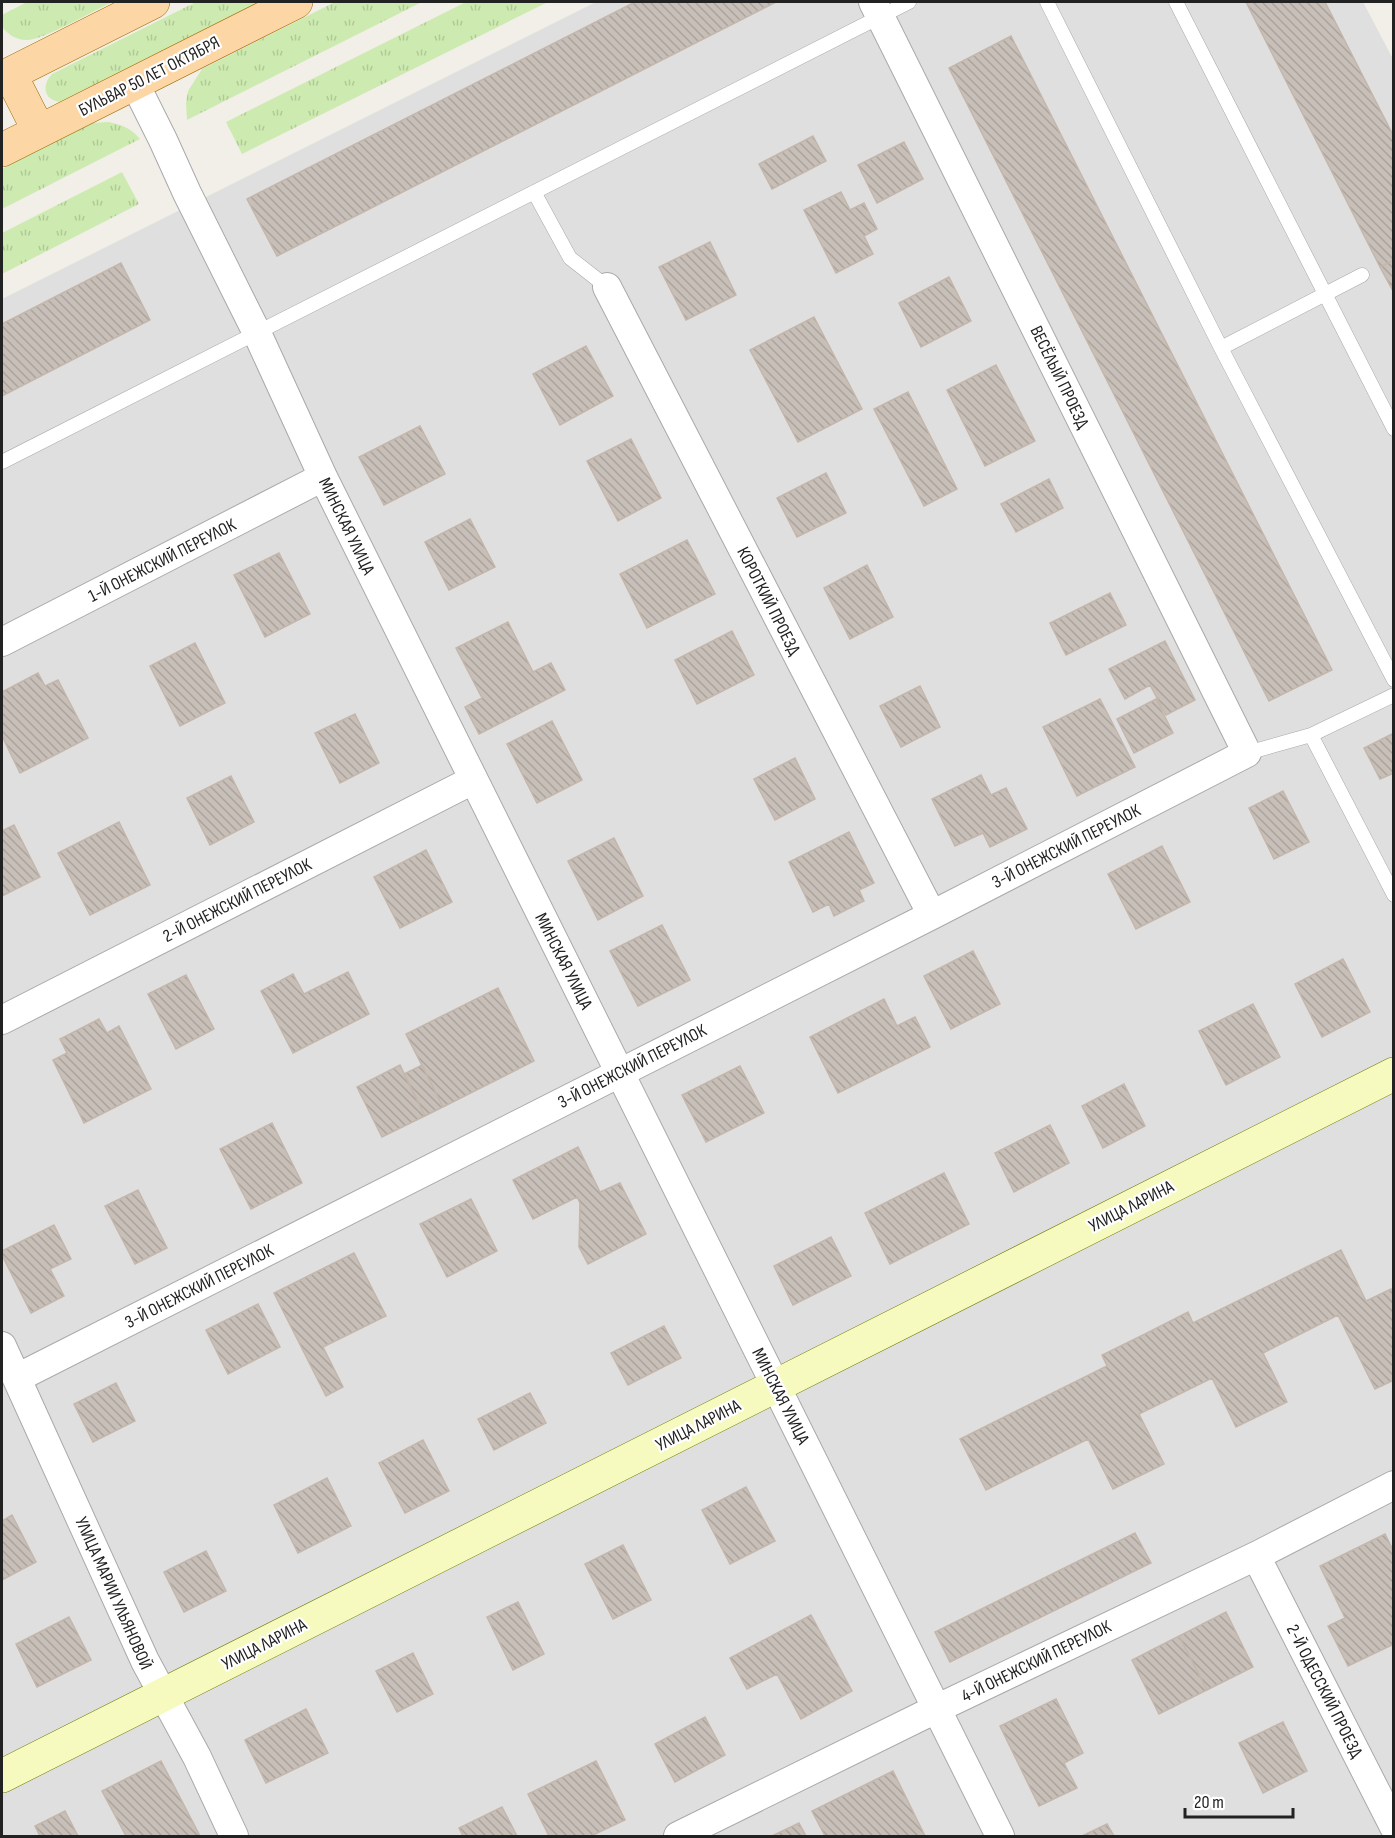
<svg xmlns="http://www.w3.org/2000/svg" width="1395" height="1838" font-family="'Sofia Sans Condensed',sans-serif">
  <defs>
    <pattern id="grass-tufts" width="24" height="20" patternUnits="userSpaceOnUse" patternTransform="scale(1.5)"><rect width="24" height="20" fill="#cdebb0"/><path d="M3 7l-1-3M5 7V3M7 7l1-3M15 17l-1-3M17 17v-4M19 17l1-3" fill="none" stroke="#b0c997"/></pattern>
    <pattern id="building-back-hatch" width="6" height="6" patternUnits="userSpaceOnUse" patternTransform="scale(1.5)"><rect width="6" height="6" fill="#c7bfb8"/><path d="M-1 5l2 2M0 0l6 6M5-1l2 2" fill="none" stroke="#aba49e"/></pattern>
  </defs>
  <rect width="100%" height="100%" fill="#f2efe9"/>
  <path fill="#e0dfdf" d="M 596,2 L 1363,2 L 1394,61 L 1393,1836 L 2,1836 L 2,299 Z"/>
  <path fill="url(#grass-tufts)" d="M 27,2 L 112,2 C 95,10 42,41 26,40 C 16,40 8,34 2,27 L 2,15 Z
    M 196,2 L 262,2 L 60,102 C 44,100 41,85 52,74 Z
    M 335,2 L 422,2 L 187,120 L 186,103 L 188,91 L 202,69 Z
    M 466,2 L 548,2 L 242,154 L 226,122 Z
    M 109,122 C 122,125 131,128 140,139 L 2,209 L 2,169 L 91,123 Z
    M 122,172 L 139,204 L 2,274 L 2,233 Z"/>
  <path fill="url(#building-back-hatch)" stroke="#c4b6ab" stroke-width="1.5" d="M 635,2 L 776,2 L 277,256 L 247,199 Z
    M 1246,2 L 1325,2 L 1394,137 L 1394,260 L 1380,267 Z
    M 1011,36 L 1332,670 L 1269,701 L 949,68 Z
    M 813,136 L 826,161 L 772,189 L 759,164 Z
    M 904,142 L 923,179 L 877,203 L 858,165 Z
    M 841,192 L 850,210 L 864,203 L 877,229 L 864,236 L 873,254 L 836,273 L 804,210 Z
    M 710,242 L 736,295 L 686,320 L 659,267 Z
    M 1394,260 L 1394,293 L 1380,267 Z
    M 121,263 L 150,320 L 2,396 L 2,324 Z
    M 949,277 L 971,321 L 921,347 L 899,303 Z
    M 814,317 L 862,409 L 798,442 L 750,350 Z
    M 586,346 L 613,396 L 560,425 L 533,374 Z
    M 996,365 L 1035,441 L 985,466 L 947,390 Z
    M 908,392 L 957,489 L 924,506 L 874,409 Z
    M 420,426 L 445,474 L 384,505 L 359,457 Z
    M 631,439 L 661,498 L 618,521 L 587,461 Z
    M 826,473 L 846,513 L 797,537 L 777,498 Z
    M 1049,479 L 1063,508 L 1016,532 L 1001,504 Z
    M 470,519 L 495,567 L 449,590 L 425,542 Z
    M 687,540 L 715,594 L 647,628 L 620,574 Z
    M 279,553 L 310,614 L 265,637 L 234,575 Z
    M 867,565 L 893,617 L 850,639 L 824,588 Z
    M 1110,593 L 1126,625 L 1066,655 L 1050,623 Z
    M 508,622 L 533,672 L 551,663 L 565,690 L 479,734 L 465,707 L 482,698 L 456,648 Z
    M 732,631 L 754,675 L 697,704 L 675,660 Z
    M 1165,641 L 1195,700 L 1166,715 L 1150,685 L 1125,699 L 1109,669 Z
    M 195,643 L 225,703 L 180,726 L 150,666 Z
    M 38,673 L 45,686 L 58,680 L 88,738 L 20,773 L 2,736 L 2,692 Z
    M 920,686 L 940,727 L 901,747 L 880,706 Z
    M 1100,699 L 1135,767 L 1077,796 L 1043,727 Z
    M 1156,699 L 1173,733 L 1134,753 L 1117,719 Z
    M 355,714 L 379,763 L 340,783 L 315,733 Z
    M 552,721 L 582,780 L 537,803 L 507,744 Z
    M 1394,733 L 1394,773 L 1380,779 L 1364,748 Z
    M 795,758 L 815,799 L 775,820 L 754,779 Z
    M 981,775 L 991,795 L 1006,788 L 1027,829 L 990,847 L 983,833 L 955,846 L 932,799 Z
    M 231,776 L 254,822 L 210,845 L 187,798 Z
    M 1283,791 L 1309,842 L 1274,859 L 1249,808 Z
    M 119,822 L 150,885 L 90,915 L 58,853 Z
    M 14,825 L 40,877 L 2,896 L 2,831 Z
    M 849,832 L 874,883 L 859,890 L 864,901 L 834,916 L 829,904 L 813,912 L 789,862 Z
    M 614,838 L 643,896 L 598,920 L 568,861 Z
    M 1162,846 L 1190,902 L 1136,929 L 1108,874 Z
    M 426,850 L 452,902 L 400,928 L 374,877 Z
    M 662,925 L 690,980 L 638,1006 L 610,951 Z
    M 973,951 L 1000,1004 L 951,1029 L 924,976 Z
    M 1343,959 L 1370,1012 L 1322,1037 L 1295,984 Z
    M 348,972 L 369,1014 L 293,1053 L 261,991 L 293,974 L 304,994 Z
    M 186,975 L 214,1029 L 176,1049 L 148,994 Z
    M 498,988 L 534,1061 L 443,1107 L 406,1034 Z
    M 884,999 L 897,1026 L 915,1017 L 930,1047 L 838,1093 L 810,1037 Z
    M 1253,1004 L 1280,1057 L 1226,1085 L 1199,1031 Z
    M 99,1019 L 107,1033 L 119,1026 L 151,1089 L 84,1123 L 53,1060 L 67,1053 L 60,1039 Z
    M 400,1065 L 425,1116 L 382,1137 L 357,1087 Z
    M 422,1065 L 443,1107 L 425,1116 L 404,1074 Z
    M 740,1066 L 764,1113 L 706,1142 L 682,1095 Z
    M 1124,1084 L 1145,1126 L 1103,1148 L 1082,1106 Z
    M 272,1123 L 302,1183 L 251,1209 L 220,1149 Z
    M 1050,1125 L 1069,1163 L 1014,1192 L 995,1153 Z
    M 578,1147 L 600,1192 L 620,1183 L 646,1234 L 588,1264 L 579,1247 L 580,1203 L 577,1197 L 533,1219 L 513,1180 Z
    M 944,1173 L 969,1224 L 890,1264 L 865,1213 Z
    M 138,1190 L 167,1248 L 135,1264 L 105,1206 Z
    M 471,1199 L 497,1251 L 447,1277 L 420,1224 Z
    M 54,1225 L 71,1259 L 50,1269 L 64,1296 L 31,1313 L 2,1255 L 2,1251 Z
    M 831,1237 L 851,1276 L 793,1305 L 774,1266 Z
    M 1341,1250 L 1366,1301 L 1391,1289 L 1394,1294 L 1394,1380 L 1375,1389 L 1338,1315 L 1263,1353 L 1287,1402 L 1236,1427 L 1212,1378 L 1139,1414 L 1164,1464 L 1113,1489 L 1088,1439 L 986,1490 L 960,1439 L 1107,1366 L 1102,1355 L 1145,1334 L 1188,1312 L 1193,1323 Z
    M 354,1253 L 386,1316 L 323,1347 L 343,1387 L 326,1396 L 274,1293 Z
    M 258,1304 L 280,1347 L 228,1374 L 206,1330 Z
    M 664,1326 L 681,1358 L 628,1385 L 611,1353 Z
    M 116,1383 L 135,1421 L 93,1442 L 74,1404 Z
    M 530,1393 L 546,1423 L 494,1450 L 478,1419 Z
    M 423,1440 L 449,1491 L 405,1513 L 379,1463 Z
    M 327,1478 L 351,1526 L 298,1553 L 274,1505 Z
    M 746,1487 L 775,1541 L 730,1564 L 702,1510 Z
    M 12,1515 L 36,1562 L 2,1580 L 2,1521 Z
    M 1135,1533 L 1151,1563 L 950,1662 L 935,1632 Z
    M 1385,1534 L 1394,1552 L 1394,1644 L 1348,1666 L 1328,1626 L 1345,1618 L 1320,1566 Z
    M 623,1545 L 651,1600 L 613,1619 L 585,1564 Z
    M 206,1551 L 226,1591 L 184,1612 L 164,1572 Z
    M 518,1602 L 544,1654 L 513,1670 L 487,1617 Z
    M 1226,1612 L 1253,1667 L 1207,1690 L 1179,1636 Z
    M 811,1615 L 852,1691 L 801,1719 L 777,1674 L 747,1689 L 730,1658 Z
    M 69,1617 L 91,1660 L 37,1687 L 16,1644 Z
    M 1179,1636 L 1207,1690 L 1159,1714 L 1132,1660 Z
    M 413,1653 L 433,1694 L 397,1712 L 376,1671 Z
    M 1056,1699 L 1083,1753 L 1064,1763 L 1077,1788 L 1039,1806 L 1000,1726 Z
    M 306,1709 L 328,1753 L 266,1783 L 245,1740 Z
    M 705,1717 L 725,1755 L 675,1782 L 655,1744 Z
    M 1283,1722 L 1307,1771 L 1263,1793 L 1239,1743 Z
    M 161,1761 L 200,1836 L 126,1836 L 102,1791 Z
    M 596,1761 L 625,1820 L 591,1836 L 549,1836 L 528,1794 Z
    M 893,1771 L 925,1836 L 825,1836 L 812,1811 Z
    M 502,1807 L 517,1836 L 463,1836 L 459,1828 Z
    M 65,1811 L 78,1836 L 40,1836 L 35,1826 Z
    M 799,1823 L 806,1836 L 772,1836 Z
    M 1107,1824 L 1114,1836 L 1082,1836 Z"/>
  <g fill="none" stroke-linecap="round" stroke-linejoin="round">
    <g stroke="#a9a9a9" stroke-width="15">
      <path id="lane" d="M 1047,2 L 1221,348 L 1394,680
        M 1176,2 L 1394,429
        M 534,192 L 570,258 L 607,287
        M 1221,348 L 1362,275
        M 2,462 L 909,2
        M 1311,735 L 1394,695
        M 1247,753 L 1311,735 L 1394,895"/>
    </g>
    <g stroke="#a9a9a9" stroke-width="30">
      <path id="street" d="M 134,82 L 163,140 L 187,193 L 257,333 L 323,477 L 1000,1836
        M 607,287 L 932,915
        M 2,642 L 323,477
        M 2,1020 L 473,780
        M 2,1346 L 145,1661 L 197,1757 L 234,1836
        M 17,1378 L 932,915 L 1247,753 L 873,2
        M 1256,1556 L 1394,1827
        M 678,1836 L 936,1709 L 1256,1556 L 1394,1485"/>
    </g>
    <g stroke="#707d05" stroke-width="34">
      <path id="secondary" d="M 2,1776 L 1394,1074"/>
    </g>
    <g stroke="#a06b00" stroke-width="34">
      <path id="primary" d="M 10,74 L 39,131
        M 2,78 L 153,2
        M 2,150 L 296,2"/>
    </g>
    <use href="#lane" stroke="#fff" stroke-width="14"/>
    <use href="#street" stroke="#fff" stroke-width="28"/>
    <use href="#secondary" stroke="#f7fabf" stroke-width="33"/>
    <use href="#primary" stroke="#fcd6a4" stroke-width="33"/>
  </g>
  <g text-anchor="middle" stroke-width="4.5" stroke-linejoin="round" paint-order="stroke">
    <g font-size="18" fill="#222" stroke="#fff">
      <text transform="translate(149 76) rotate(-27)" y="6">БУЛЬВАР 50 ЛЕТ ОКТЯБРЯ</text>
      <text transform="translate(1060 377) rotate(64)" y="6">ВЕСЁЛЫЙ ПРОЕЗД</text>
      <text transform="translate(347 526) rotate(64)" y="6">МИНСКАЯ УЛИЦА</text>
      <text transform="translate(162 560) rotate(-27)" y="6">1-Й ОНЕЖСКИЙ ПЕРЕУЛОК</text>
      <text transform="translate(769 601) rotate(63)" y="6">КОРОТКИЙ ПРОЕЗД</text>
      <text transform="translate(1066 846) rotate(-27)" y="6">3-Й ОНЕЖСКИЙ ПЕРЕУЛОК</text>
      <text transform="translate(237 900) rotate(-27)" y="6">2-Й ОНЕЖСКИЙ ПЕРЕУЛОК</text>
      <text transform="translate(564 961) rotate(63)" y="6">МИНСКАЯ УЛИЦА</text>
      <text transform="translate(632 1066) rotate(-27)" y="6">3-Й ОНЕЖСКИЙ ПЕРЕУЛОК</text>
      <text transform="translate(1131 1206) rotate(-27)" y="6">УЛИЦА ЛАРИНА</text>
      <text transform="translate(199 1286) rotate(-27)" y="6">3-Й ОНЕЖСКИЙ ПЕРЕУЛОК</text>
      <text transform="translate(781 1396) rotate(63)" y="6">МИНСКАЯ УЛИЦА</text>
      <text transform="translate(698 1425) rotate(-27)" y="6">УЛИЦА ЛАРИНА</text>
      <text transform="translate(114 1593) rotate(66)" y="6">УЛИЦА МАРИИ УЛЬЯНОВОЙ</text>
      <text transform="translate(264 1644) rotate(-27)" y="6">УЛИЦА ЛАРИНА</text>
      <text transform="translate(1036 1661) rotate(-26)" y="6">4-Й ОНЕЖСКИЙ ПЕРЕУЛОК</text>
      <text transform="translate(1325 1691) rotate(63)" y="6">2-Й ОДЕССКИЙ ПРОЕЗД</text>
    </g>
  </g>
  <rect width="1395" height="1838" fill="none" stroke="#222222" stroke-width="6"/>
  <path d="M1185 1808v9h108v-9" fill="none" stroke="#222222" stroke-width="3"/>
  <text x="1194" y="1808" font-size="18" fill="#222222" stroke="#ffffff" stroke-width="4.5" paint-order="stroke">20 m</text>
</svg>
